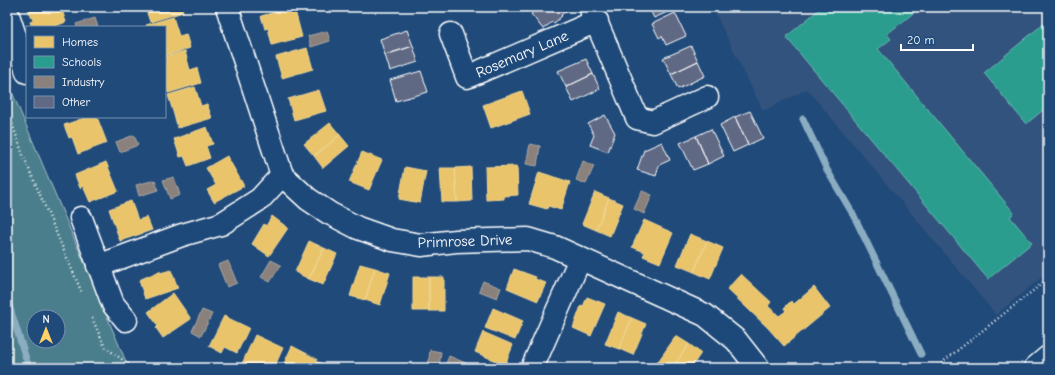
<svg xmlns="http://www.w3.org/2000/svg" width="1055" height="375" font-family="'Comic Neue',sans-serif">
  <rect width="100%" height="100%" fill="#1f4a7a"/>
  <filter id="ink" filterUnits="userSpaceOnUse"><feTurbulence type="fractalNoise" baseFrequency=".025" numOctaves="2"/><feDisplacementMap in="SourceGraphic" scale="8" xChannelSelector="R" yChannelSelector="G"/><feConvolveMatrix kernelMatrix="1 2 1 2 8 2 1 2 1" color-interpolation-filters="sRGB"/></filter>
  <g filter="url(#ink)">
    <path fill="#33537d" d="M 712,7 L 1048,7 L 1048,272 L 996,315 L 807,89 L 763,111 Z"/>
    <path fill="#4b7e8c" stroke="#a5bec6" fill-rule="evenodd" d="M 7,75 L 12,92 L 127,364 L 136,368 L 7,368 ZM 34,317 L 58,317 L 58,341 L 34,341 Z"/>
    <path fill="#e9c46a" stroke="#f0d697" d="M 27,7 L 61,7 L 66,22 L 53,27 L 32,27 L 30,22 L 33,20 Z
      M 145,7 L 182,7 L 183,12 L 150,22 Z
      M 294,7 L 302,37 L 272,45 L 268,28 L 265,29 L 261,16 Z
      M 173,17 L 179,36 L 186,34 L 190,48 L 165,56 L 165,27 L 147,27 L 146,25 Z
      M 307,48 L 313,69 L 282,78 L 276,57 Z
      M 185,51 L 190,70 L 197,68 L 201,83 L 168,93 L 165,83 L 165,57 Z
      M 195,87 L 201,106 L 207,104 L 212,118 L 178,128 L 168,95 Z
      M 319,90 L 326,111 L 294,120 L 288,99 Z
      M 522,91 L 530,114 L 491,128 L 483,105 Z
      M 87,117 L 97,117 L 107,143 L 78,154 L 72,137 L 69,138 L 64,125 Z
      M 330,123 L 340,135 L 314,156 L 304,144 Z
      M 207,127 L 213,144 L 206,146 L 210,158 L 188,166 L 184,156 L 180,157 L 174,139 Z
      M 340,135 L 349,146 L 323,168 L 314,156 Z
      M 362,152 L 382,160 L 369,190 L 349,182 Z
      M 227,156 L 244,186 L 214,202 L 207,190 L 216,185 L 206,168 Z
      M 106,162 L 118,191 L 90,202 L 83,186 L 80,188 L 75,175 Z
      M 517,166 L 518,195 L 504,196 L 504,199 L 486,200 L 485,167 Z
      M 405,167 L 426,171 L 420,203 L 399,199 Z
      M 471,167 L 472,201 L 457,202 L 455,168 Z
      M 440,168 L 455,168 L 457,202 L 442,202 Z
      M 539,172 L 570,182 L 561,210 L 548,206 L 547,209 L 529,204 Z
      M 595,192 L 609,198 L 596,230 L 582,224 Z
      M 609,198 L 623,204 L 610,236 L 596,230 Z
      M 131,201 L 138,220 L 147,217 L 152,230 L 120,241 L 109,209 Z
      M 272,216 L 288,228 L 269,256 L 252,244 L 264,224 L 266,226 Z
      M 644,220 L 673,233 L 660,263 L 643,256 L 645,252 L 632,247 Z
      M 690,234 L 707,241 L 694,272 L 677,265 Z
      M 309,241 L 324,248 L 309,279 L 295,272 Z
      M 707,241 L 723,248 L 710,279 L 694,272 Z
      M 324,248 L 337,254 L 323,285 L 309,279 Z
      M 360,264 L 375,268 L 365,300 L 350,296 Z
      M 375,268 L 390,273 L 380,305 L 365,300 Z
      M 514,269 L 536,277 L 535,279 L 546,283 L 538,301 L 507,288 Z
      M 171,270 L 178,288 L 145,299 L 139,280 L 160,271 L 160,273 Z
      M 741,274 L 771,302 L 768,306 L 779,316 L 786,311 L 784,308 L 791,301 L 794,304 L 814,287 L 830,308 L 784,346 L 768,328 L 727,289 Z
      M 413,277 L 429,277 L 429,311 L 413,311 Z
      M 429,277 L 444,277 L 444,311 L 429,311 Z
      M 173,293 L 191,319 L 163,338 L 156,328 L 158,326 L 148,312 Z
      M 587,297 L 605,304 L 591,336 L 573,328 L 581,306 L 583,307 Z
      M 493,308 L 523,321 L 515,340 L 485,328 Z
      M 618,312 L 632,318 L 619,349 L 605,344 Z
      M 224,316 L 249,328 L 237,353 L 225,347 L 222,353 L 209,346 Z
      M 632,318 L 646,324 L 633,355 L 619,349 Z
      M 483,332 L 513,345 L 505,365 L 475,352 Z
      M 255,335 L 283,348 L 274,368 L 246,368 L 241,366 Z
      M 676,336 L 689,344 L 672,368 L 663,368 L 657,363 Z
      M 689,344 L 701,353 L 691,368 L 672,368 Z
      M 292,346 L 317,359 L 313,368 L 282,368 Z
      M 317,362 L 338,368 L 315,368 Z"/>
    <path fill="#2a9d8f" stroke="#6abab1" d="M 822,7 L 921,7 L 887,34 L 891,39 L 878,49 L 1014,213 L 1010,217 L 1032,243 L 988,279 L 786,37 Z
      M 1048,20 L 1048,106 L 1026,124 L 984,73 Z"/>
    <path fill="#8a817c" stroke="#ada7a3" d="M 95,18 L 98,27 L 77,27 L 76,24 Z
      M 327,31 L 330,41 L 311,47 L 308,36 Z
      M 134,135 L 138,145 L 120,152 L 116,142 Z
      M 530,144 L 540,146 L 537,166 L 526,164 Z
      M 583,161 L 594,166 L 586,184 L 576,180 Z
      M 174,177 L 180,195 L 170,199 L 163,180 Z
      M 155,180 L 158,190 L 139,196 L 136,185 Z
      M 642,191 L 652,195 L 644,214 L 634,209 Z
      M 271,260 L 281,265 L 270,282 L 261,277 Z
      M 228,261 L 237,283 L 227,287 L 218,265 Z
      M 483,281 L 501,288 L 497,298 L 479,291 Z
      M 202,310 L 212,314 L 201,336 L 192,331 Z
      M 430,350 L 441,352 L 439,368 L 428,368 Z
      M 449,356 L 468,364 L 466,368 L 449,368 L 445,366 Z"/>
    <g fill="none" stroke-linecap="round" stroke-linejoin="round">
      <path stroke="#8badc1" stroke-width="7" d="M 803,119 L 827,170 L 854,216 L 921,354
        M 7,299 L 29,368"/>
    </g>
    <path fill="#616984" stroke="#fff" d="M 539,7 L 570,7 L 570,8 L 561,15 L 562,16 L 554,23 L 552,22 L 543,29 L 531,14 Z
      M 644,7 L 673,7 L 674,9 L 654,18 L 650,10 L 647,12 Z
      M 675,13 L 686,36 L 666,45 L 662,36 L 659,38 L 652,24 Z
      M 407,30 L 413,46 L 385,55 L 380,39 Z
      M 413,46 L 418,62 L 390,71 L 385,55 Z
      M 691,46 L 698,61 L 671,74 L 663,58 Z
      M 586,59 L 593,74 L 566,87 L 558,71 Z
      M 698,61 L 705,76 L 678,89 L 671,74 Z
      M 421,71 L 428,92 L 396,101 L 390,80 Z
      M 593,74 L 600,89 L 573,102 L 566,87 Z
      M 750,111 L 763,138 L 748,145 L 735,117 Z
      M 605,115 L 615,133 L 608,152 L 590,145 L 594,135 L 588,124 Z
      M 735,117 L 748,145 L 733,152 L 720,125 Z
      M 711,129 L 724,156 L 708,164 L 696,136 Z
      M 696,136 L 708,164 L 693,170 L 680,143 Z
      M 662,142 L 670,160 L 659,165 L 656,176 L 637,170 L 644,150 Z"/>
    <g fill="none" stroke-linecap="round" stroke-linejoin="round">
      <g stroke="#fff" stroke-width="25">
        <path id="minor" d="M 227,7 L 282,175 L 308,199 L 329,213 L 358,228 L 392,240 L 421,245 L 456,241 L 528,239 L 555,247 L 705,315 L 736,340 L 758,368
          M 590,7 L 637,118 L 653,122 L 707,97
          M 7,12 L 27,72
          M 451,34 L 467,77 L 597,21
          M 81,218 L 113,304 L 126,320
          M 98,266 L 182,235 L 221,224 L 260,199 L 282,175
          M 532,368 L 580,259
          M 1035,368 L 1048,357"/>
      </g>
      <path stroke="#fff" stroke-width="2.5" stroke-dasharray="1 3" stroke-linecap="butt" d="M 7,109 L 23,155 L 82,293
        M 92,318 L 105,347 L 134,368
        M 935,368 L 1048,279"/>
      <use href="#minor" stroke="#1f4a7a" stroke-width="22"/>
    </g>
  </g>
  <g text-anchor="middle" stroke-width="4" stroke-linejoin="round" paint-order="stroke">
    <g font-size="15" fill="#fff" stroke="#1f4a7a">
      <text transform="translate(522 54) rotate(-23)" y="5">Rosemary Lane</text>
      <text transform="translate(465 241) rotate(-2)" y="5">Primrose Drive</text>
    </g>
  </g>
  <rect width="1055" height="375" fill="none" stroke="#1f4a7a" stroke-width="24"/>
  <rect x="12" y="12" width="1031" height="351" fill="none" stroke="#fff" stroke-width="1.5" filter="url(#ink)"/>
  <rect x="26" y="26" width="140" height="92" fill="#1f4a7a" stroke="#7992af"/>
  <rect x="34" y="36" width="20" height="12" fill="#e9c46a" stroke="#7992af"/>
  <text x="62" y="46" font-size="12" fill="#ffffff">Homes</text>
  <rect x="34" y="56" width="20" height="12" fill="#2a9d8f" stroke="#7992af"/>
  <text x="62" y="66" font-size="12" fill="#ffffff">Schools</text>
  <rect x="34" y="76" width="20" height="12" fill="#8a817c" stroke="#7992af"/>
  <text x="62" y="86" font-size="12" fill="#ffffff">Industry</text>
  <rect x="34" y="96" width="20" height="12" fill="#616984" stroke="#7992af"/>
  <text x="62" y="106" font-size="12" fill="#ffffff">Other</text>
  <g transform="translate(46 329)"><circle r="19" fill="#1f4a7a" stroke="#7992af"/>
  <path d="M0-3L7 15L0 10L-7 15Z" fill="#ffd166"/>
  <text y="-6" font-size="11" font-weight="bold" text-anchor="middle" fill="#ffffff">N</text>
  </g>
  <path d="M901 44v6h72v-6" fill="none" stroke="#ffffff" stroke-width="2"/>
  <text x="907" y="44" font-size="12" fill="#ffffff" stroke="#1f4a7a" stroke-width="3" paint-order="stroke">20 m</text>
</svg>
